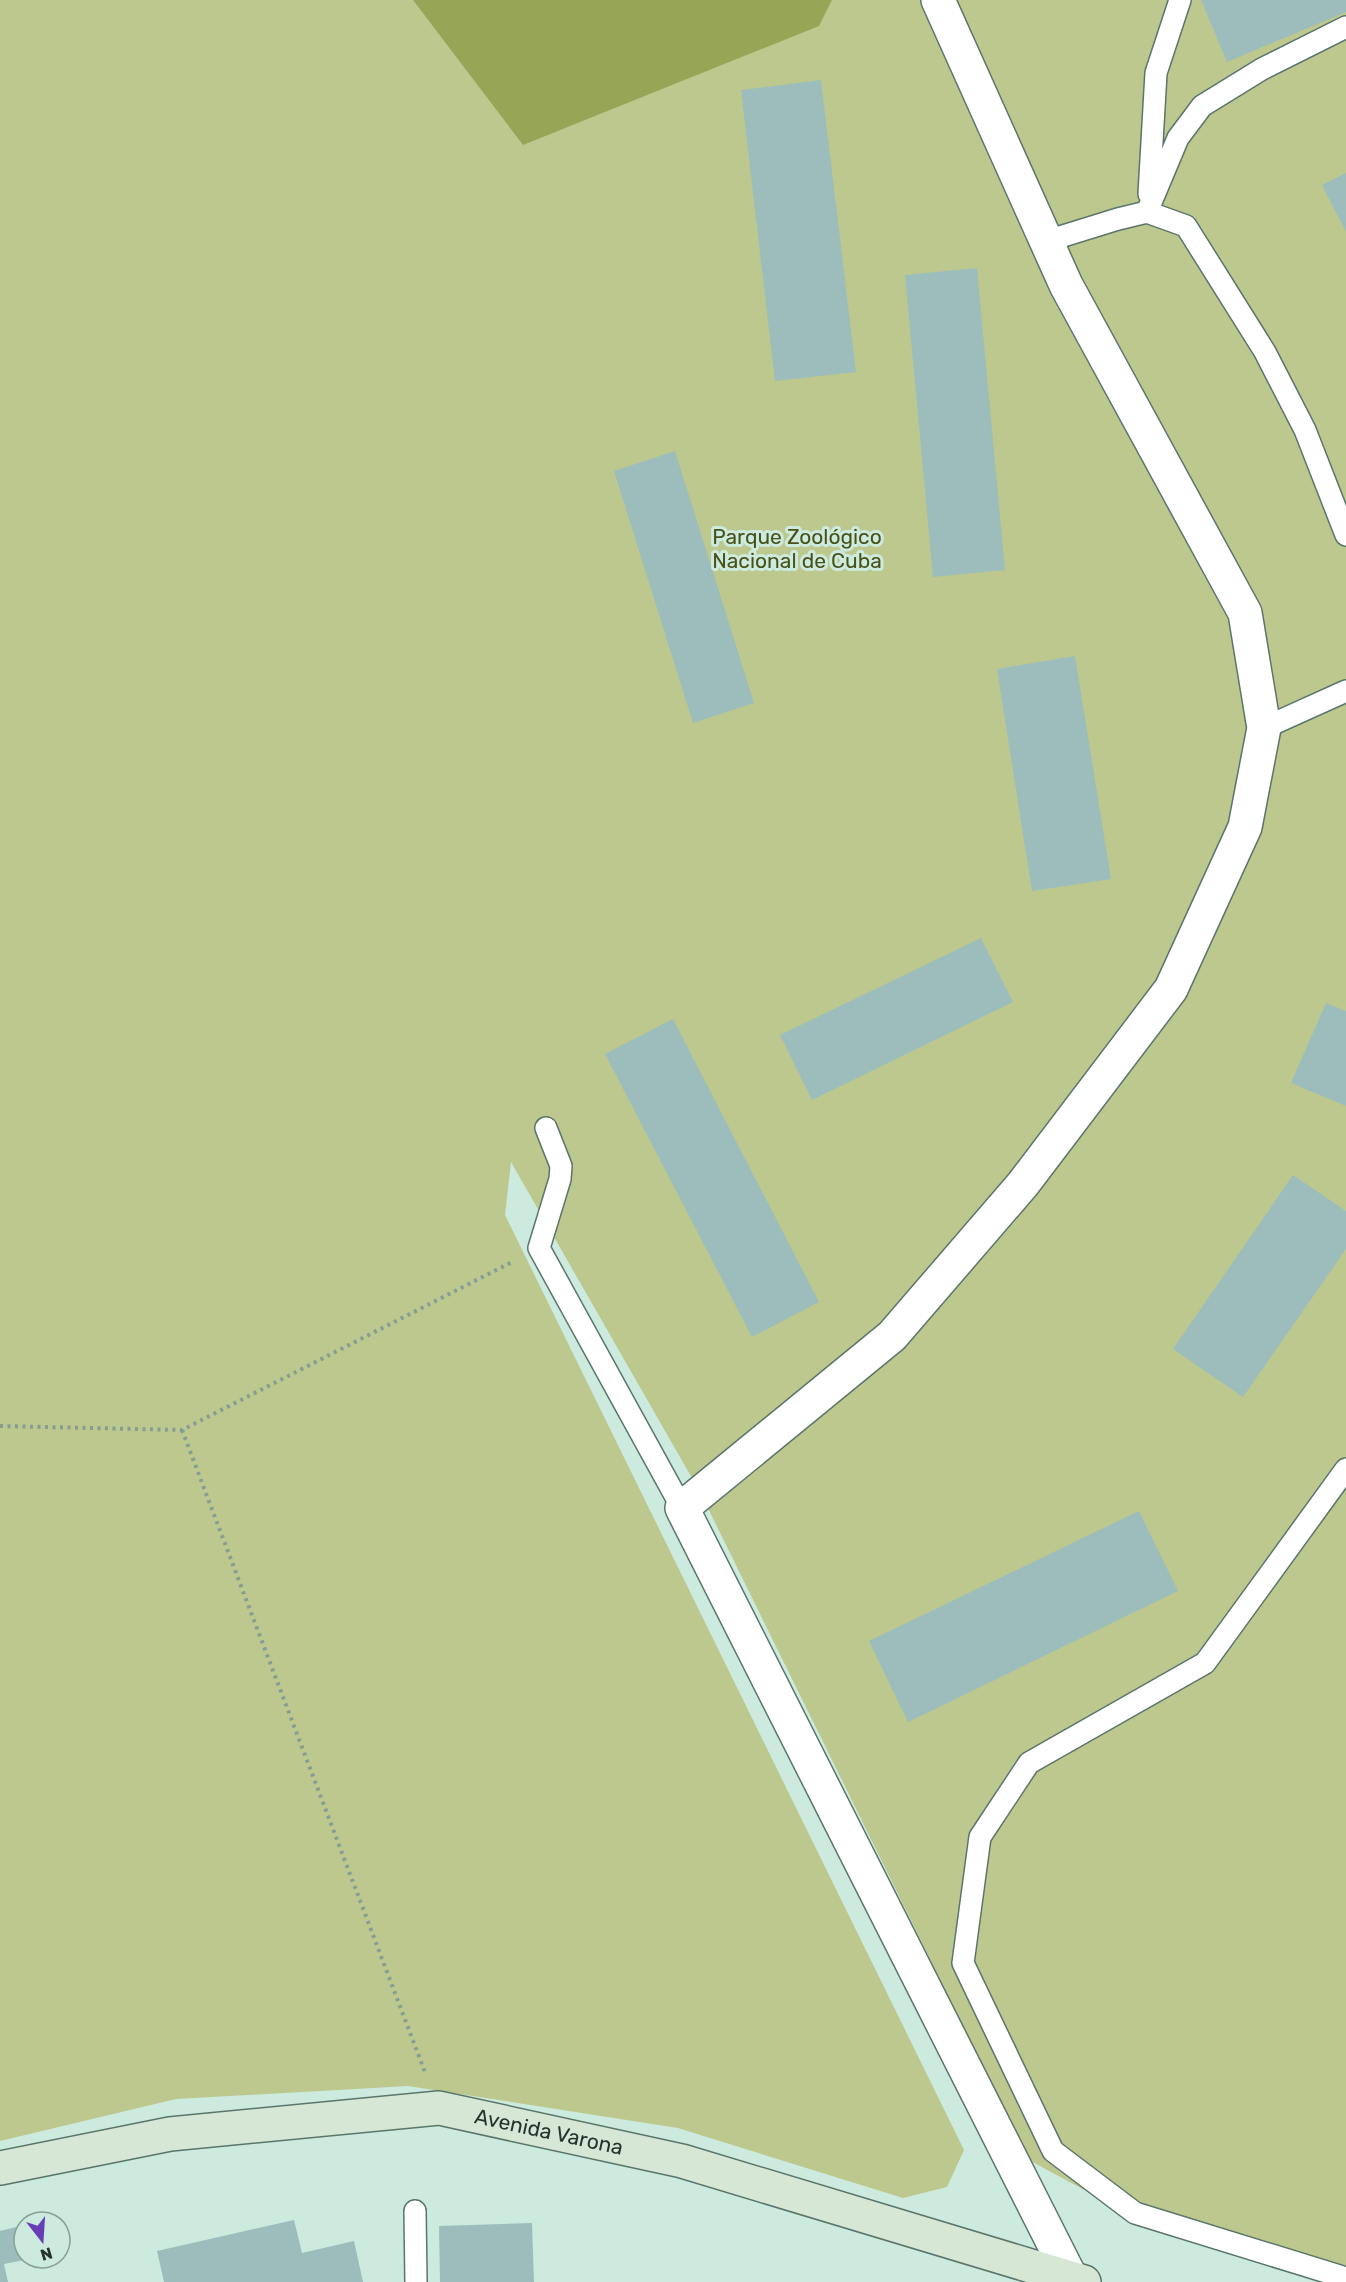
<svg xmlns="http://www.w3.org/2000/svg" width="1346" height="2282" font-family="Rubik,sans-serif">
  <rect width="100%" height="100%" fill="#cceade"/>
  <path fill="#bcc88d" d="M 0,0 L 1346,0 L 1346,2282 L 1112,2205 L 1029,2160 L 700,1492 L 511,1162 L 505,1215 L 964,2150 L 947,2187 L 903,2198 L 678,2128 L 408,2086 L 176,2099 L 0,2141 Z"/>
  <path fill="#97a656" d="M 413,0 L 832,0 L 819,26 L 523,145 Z"/>
  <path fill="#9cbdbc" d="M 1201,0 L 1346,0 L 1346,12 L 1227,62 Z
    M 821,80 L 856,372 L 775,381 L 741,90 Z
    M 1346,173 L 1346,232 L 1322,185 Z
    M 977,268 L 1005,570 L 933,577 L 905,275 Z
    M 675,451 L 754,703 L 693,723 L 614,471 Z
    M 1075,656 L 1111,879 L 1032,891 L 997,669 Z
    M 981,938 L 1013,1002 L 812,1100 L 780,1035 Z
    M 1326,1003 L 1346,1011 L 1346,1106 L 1291,1083 Z
    M 673,1019 L 819,1302 L 752,1337 L 605,1054 Z
    M 1293,1175 L 1346,1211 L 1346,1249 L 1243,1397 L 1173,1349 Z
    M 1139,1511 L 1178,1591 L 908,1722 L 869,1641 Z
    M 294,2220 L 302,2253 L 354,2241 L 363,2282 L 164,2282 L 157,2251 Z
    M 532,2223 L 534,2282 L 440,2282 L 439,2226 Z
    M 24,2225 L 24,2260 L 4,2264 L 8,2282 L 0,2282 L 0,2231 Z"/>
  <g fill="none" stroke-linecap="round" stroke-linejoin="round">
    <g stroke="#5a766b" stroke-width="24">
      <path id="lane" d="M 1149,194 L 1156,73 L 1180,0
        M 1147,212 L 1178,138 L 1202,106 L 1262,69 L 1346,27
        M 1047,241 L 1118,219 L 1147,212 L 1186,226 L 1265,352 L 1305,430 L 1346,535
        M 1264,728 L 1346,691
        M 546,1128 L 561,1166 L 560,1179 L 539,1248 L 682,1508
        M 1346,1469 L 1205,1663 L 1029,1763 L 980,1837 L 963,1963 L 1053,2151 L 1135,2213 L 1346,2278
        M 415,2211 L 416,2282"/>
    </g>
    <g stroke="#5a766b" stroke-width="36">
      <path id="street" d="M 938,0 L 1066,285 L 1245,613 L 1264,728 L 1245,827 L 1171,989 L 1023,1184 L 892,1336 L 682,1508 L 1071,2278 L 1067,2282"/>
    </g>
    <g stroke="#5a766b" stroke-width="36">
      <g id="secondary">
        <path id="s1" d="M 0,2168 L 170,2134 L 439,2108 L 682,2161 L 1084,2282"/>
      </g>
    </g>
    <path stroke="#869d94" stroke-width="4" stroke-dasharray="3 4.5" stroke-linecap="butt" d="M 0,1426 L 182,1430 L 514,1261
      M 182,1430 L 426,2075"/>
    <use href="#lane" stroke="#fff" stroke-width="21"/>
    <use href="#street" stroke="#fff" stroke-width="33"/>
    <use href="#secondary" stroke="#d6e8d5" stroke-width="33"/>
  </g>
  <g text-anchor="middle" stroke-width="6" stroke-linejoin="round" paint-order="stroke">
    <g font-size="21" fill="#485116" stroke="#cceade">
      <text x="797" y="544">Parque Zoológico<tspan x="797" dy="24">Nacional de Cuba</tspan></text>
    </g>
    <g font-size="21" fill="#26322d" stroke="#cceade">
      <text dy="7" stroke="none"><textPath href="#s1" startOffset="556">Avenida Varona</textPath></text>
    </g>
  </g>
  <g transform="translate(42 2240) rotate(163)"><circle r="28" fill="#cceade" stroke="#8aa097" stroke-width="1.5"/>
  <path d="M0-4.5L10 22L0 15L-10 22Z" fill="#673eb6"/>
  <text y="-9" font-size="16" font-weight="bold" text-anchor="middle" fill="#26322d">N</text>
  </g>
</svg>
